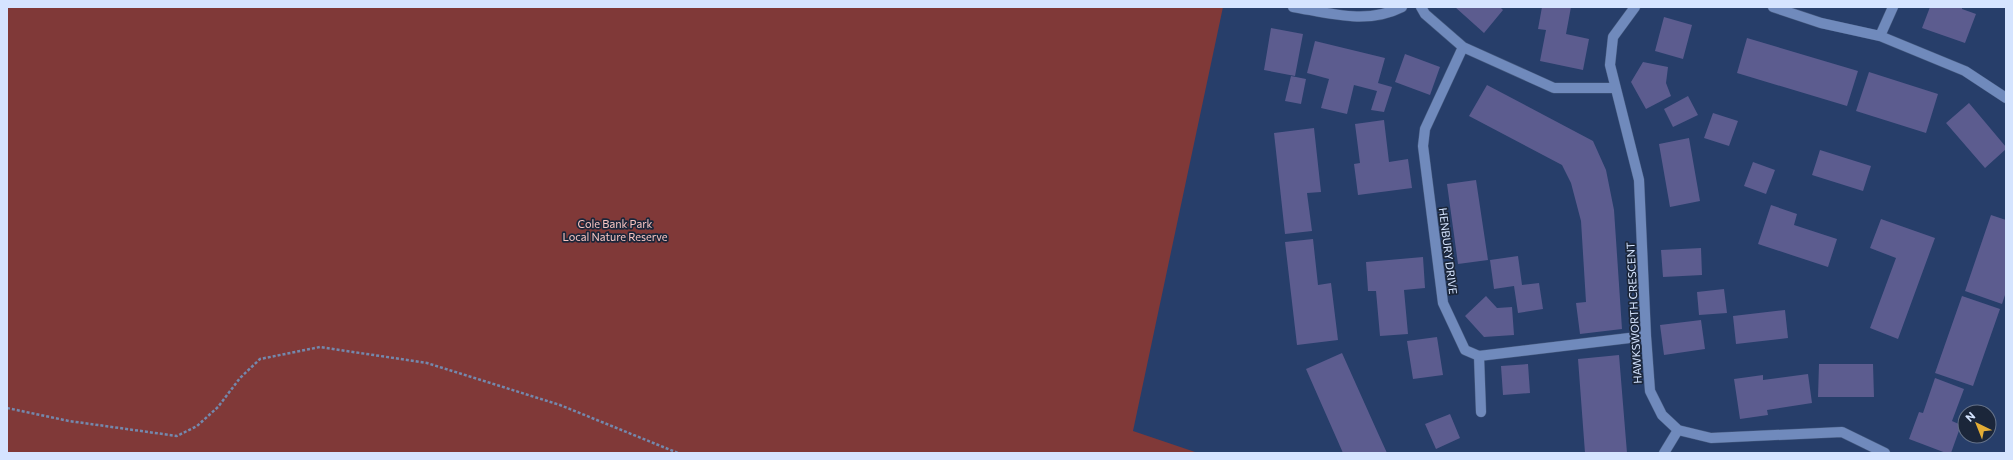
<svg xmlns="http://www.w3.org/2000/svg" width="2013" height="460" font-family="Commissioner,sans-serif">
  <rect width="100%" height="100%" fill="#273e6a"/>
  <path fill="#803938" d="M 7,7 L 1223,7 L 1133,431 L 1198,453 L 7,453 Z"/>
  <path fill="#5c5c8f" d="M 1455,7 L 1500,7 L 1503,10 L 1484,33 Z
    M 1542,7 L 1571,7 L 1566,34 L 1589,39 L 1583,70 L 1540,61 L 1546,30 L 1538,29 Z
    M 1930,7 L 1962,7 L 1962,9 L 1976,14 L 1965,43 L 1922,28 Z
    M 1664,17 L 1692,25 L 1683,59 L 1655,51 Z
    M 1271,28 L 1303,34 L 1295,76 L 1264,70 Z
    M 1747,38 L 1858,71 L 1847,106 L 1737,73 Z
    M 1315,41 L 1385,58 L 1378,83 L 1392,87 L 1384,112 L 1371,110 L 1377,91 L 1354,85 L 1347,114 L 1321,108 L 1329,79 L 1307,73 Z
    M 1405,54 L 1440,67 L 1430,95 L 1395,82 Z
    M 1643,62 L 1668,67 L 1666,83 L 1671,96 L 1646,109 L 1631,82 Z
    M 1869,72 L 1938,94 L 1926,133 L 1856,111 Z
    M 1291,76 L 1306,79 L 1301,104 L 1285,101 Z
    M 1487,85 L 1593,141 L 1606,170 L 1614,210 L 1622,329 L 1580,334 L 1576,303 L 1586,302 L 1581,221 L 1571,183 L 1562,165 L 1469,116 Z
    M 1688,96 L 1698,115 L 1673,127 L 1664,109 Z
    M 1969,103 L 2006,147 L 2006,149 L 1985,168 L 1946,123 Z
    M 1713,113 L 1738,121 L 1729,146 L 1704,138 Z
    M 1384,120 L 1389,162 L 1408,159 L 1412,188 L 1358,195 L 1354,164 L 1360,163 L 1355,124 Z
    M 1314,128 L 1321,192 L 1307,193 L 1312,231 L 1285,234 L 1274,133 Z
    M 1689,138 L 1700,201 L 1670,207 L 1659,144 Z
    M 1820,150 L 1871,166 L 1863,191 L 1812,175 Z
    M 1753,162 L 1775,170 L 1766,194 L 1744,186 Z
    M 1476,180 L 1488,260 L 1458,264 L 1447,184 Z
    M 1771,205 L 1797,214 L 1794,225 L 1837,239 L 1828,267 L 1758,244 Z
    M 1991,215 L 2006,220 L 2006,292 L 2002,304 L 1965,291 Z
    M 1881,219 L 1935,238 L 1898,339 L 1870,328 L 1896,258 L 1870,248 Z
    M 1313,239 L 1318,285 L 1331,283 L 1338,340 L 1297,345 L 1285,242 Z
    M 1701,248 L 1702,275 L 1663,277 L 1661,250 Z
    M 1518,256 L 1522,285 L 1539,283 L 1543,309 L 1518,313 L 1514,286 L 1494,289 L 1490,260 Z
    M 1423,257 L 1425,288 L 1404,290 L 1408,334 L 1380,336 L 1376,291 L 1368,291 L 1366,262 Z
    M 1724,289 L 1727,313 L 1699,315 L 1697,292 Z
    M 1486,296 L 1497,308 L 1512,307 L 1514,335 L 1484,337 L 1465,316 Z
    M 1962,296 L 2000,309 L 1973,386 L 1935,373 Z
    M 1785,310 L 1788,338 L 1736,344 L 1733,316 Z
    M 1701,320 L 1705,349 L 1664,355 L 1660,325 Z
    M 1437,337 L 1443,375 L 1413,379 L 1407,341 Z
    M 1342,353 L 1377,431 L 1387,453 L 1343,453 L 1306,369 Z
    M 1619,355 L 1627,453 L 1585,453 L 1578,359 Z
    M 1528,364 L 1530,393 L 1503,395 L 1501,366 Z
    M 1819,364 L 1873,364 L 1874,397 L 1818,397 Z
    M 1808,374 L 1812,403 L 1767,410 L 1768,415 L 1740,419 L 1734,379 L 1763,375 L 1763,380 Z
    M 1935,378 L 1964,389 L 1952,421 L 1961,425 L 1951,453 L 1946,453 L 1909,439 L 1919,412 L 1923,413 Z
    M 1450,414 L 1460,438 L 1436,449 L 1425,424 Z"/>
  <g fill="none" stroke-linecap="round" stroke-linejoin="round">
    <g stroke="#465a7f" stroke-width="11">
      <path id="minor" d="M 1293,7 C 1329,13 1367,25 1402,7
        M 1421,7 L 1425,14 L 1463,47 L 1554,88 L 1615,88
        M 1635,7 L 1613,37 L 1610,65 L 1639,180 L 1646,336 L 1650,391 L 1662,415 L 1678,430 L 1711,438 L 1842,432 L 1885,453
        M 1773,7 L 1821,23 L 1880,36 L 1965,71 L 2006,98
        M 1880,36 L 1893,7
        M 1463,47 L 1425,129 L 1423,146 L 1443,303 L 1465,350 L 1479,356 L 1646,336
        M 1479,356 L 1481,412
        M 1664,453 L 1678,430"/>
    </g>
    <path stroke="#7488ac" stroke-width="2.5" stroke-dasharray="3 2" stroke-linecap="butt" d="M 7,408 L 69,421 L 177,436 L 197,426 L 218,407 L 240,378 L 260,359 L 320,347 L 427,363 L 560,405 L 678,453"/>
    <use href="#minor" stroke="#708abc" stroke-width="10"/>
  </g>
  <g text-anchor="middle" stroke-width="3.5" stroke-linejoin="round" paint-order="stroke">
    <g font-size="11" fill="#f9c5c1" stroke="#1b263a">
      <text x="615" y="228">Cole Bank Park<tspan x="615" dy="13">Local Nature Reserve</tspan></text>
    </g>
    <g font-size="11" fill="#d5e4ff" stroke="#1b263a">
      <text transform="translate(1448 251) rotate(83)" y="4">HENBURY DRIVE</text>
      <text transform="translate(1634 313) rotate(-93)" y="4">HAWKSWORTH CRESCENT</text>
    </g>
  </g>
  <rect width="2013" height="460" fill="none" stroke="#d5e4ff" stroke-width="16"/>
  <g transform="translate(1977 424) rotate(317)"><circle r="19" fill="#1b263a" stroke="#657289"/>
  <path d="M0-3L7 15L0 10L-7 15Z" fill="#e4ad35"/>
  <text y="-6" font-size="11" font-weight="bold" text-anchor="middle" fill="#d5e4ff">N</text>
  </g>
</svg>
